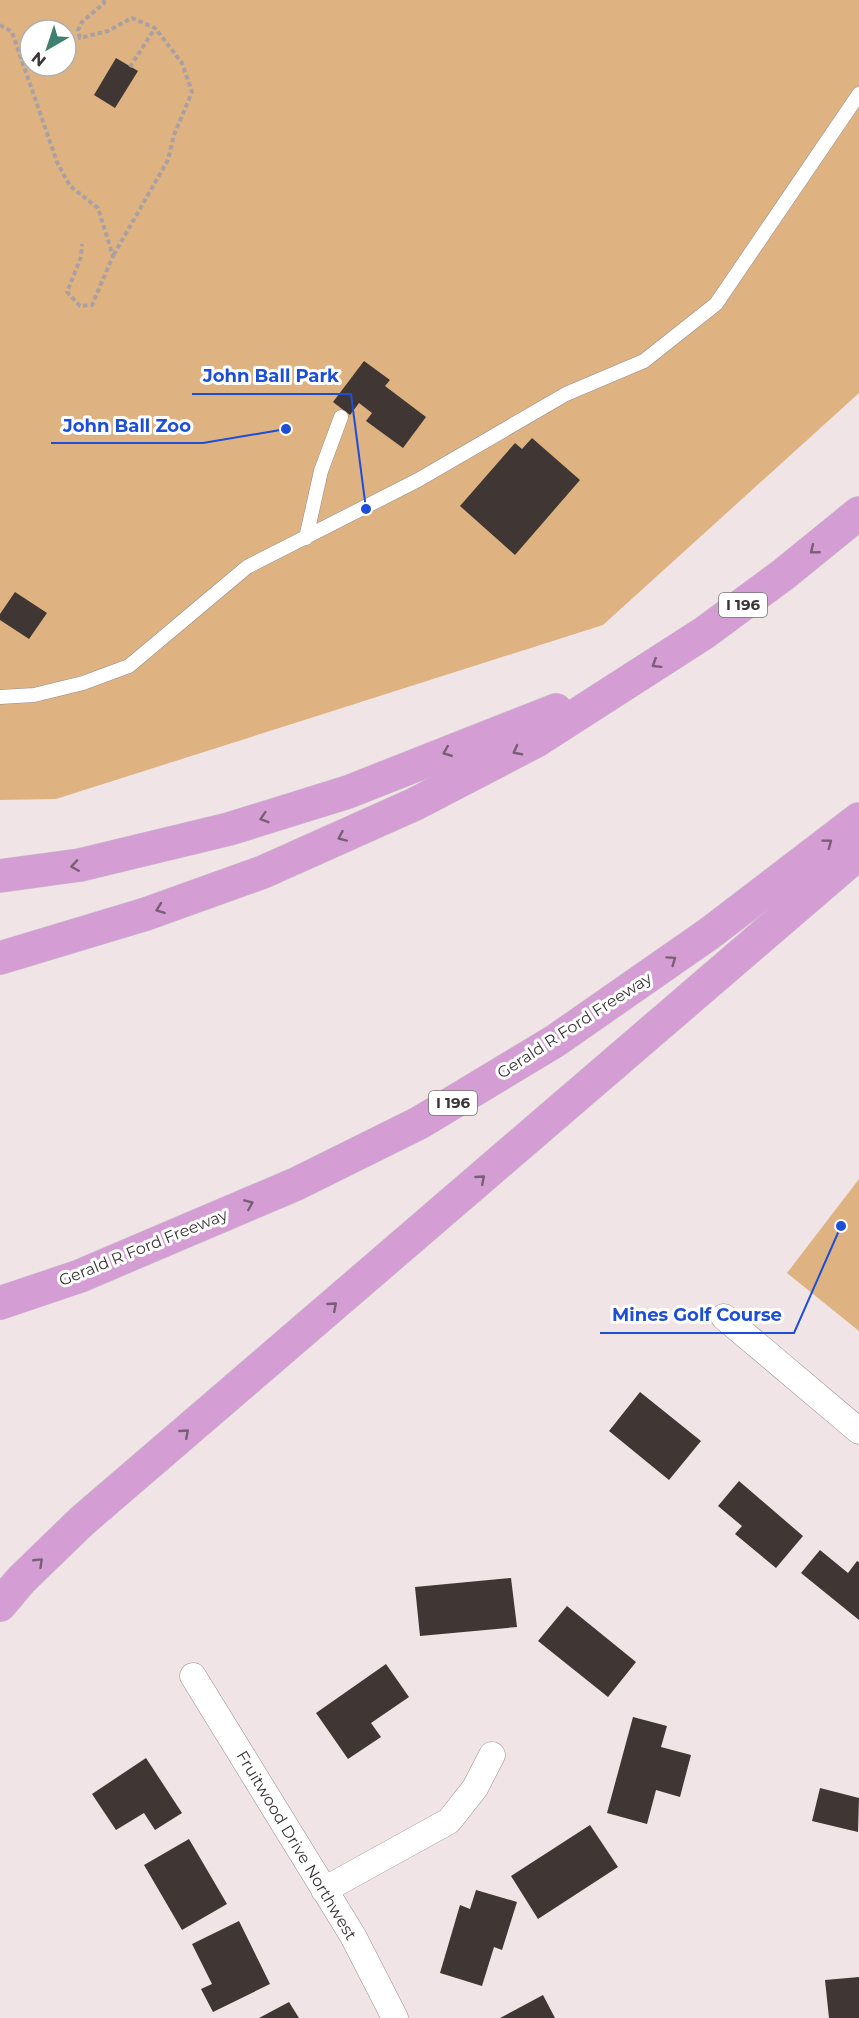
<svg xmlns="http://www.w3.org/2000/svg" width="859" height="2018" font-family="Montserrat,sans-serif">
  <rect width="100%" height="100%" fill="#f1e4e7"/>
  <path fill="#deb381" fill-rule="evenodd" d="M 0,0 L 859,0 L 859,393 L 603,625 L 56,799 L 0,800 ZM 30,30 L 66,30 L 66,66 L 30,66 Z
    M 859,1179 L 859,1331 L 787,1273 Z"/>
  <path fill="#403633" d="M 116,58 L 138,71 L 115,108 L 94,95 Z
    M 364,361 L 390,380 L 385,386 L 426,417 L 403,448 L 366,421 L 372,413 L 359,403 L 350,415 L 333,402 Z
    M 532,438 L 580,480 L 515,555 L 460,506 L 515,443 L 522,449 Z
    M 15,592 L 47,613 L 29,639 L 0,620 L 0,614 Z
    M 640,1392 L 701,1441 L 669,1480 L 609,1431 Z
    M 739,1481 L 803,1536 L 776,1568 L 735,1534 L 742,1526 L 718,1506 Z
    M 820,1550 L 848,1573 L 857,1561 L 859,1562 L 859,1620 L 801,1573 Z
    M 511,1578 L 517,1627 L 420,1636 L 415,1587 Z
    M 567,1606 L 636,1662 L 608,1697 L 538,1641 Z
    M 386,1664 L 409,1697 L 371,1723 L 381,1737 L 348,1759 L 316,1713 Z
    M 633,1717 L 667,1726 L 661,1747 L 691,1755 L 680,1797 L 656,1790 L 647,1824 L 607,1813 Z
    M 146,1758 L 182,1813 L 155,1830 L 144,1813 L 116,1830 L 92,1794 Z
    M 820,1788 L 859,1798 L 858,1832 L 812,1821 Z
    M 590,1825 L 618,1867 L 538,1919 L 511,1876 Z
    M 189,1839 L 227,1904 L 182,1930 L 144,1865 Z
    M 476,1890 L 517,1902 L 502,1950 L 494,1947 L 482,1986 L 440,1973 L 460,1905 L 470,1909 Z
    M 239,1921 L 270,1984 L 213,2012 L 201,1989 L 212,1984 L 192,1944 Z
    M 859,1977 L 859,2018 L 829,2018 L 825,1980 Z
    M 543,1995 L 555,2018 L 500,2018 Z
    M 289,2002 L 299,2018 L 259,2018 Z"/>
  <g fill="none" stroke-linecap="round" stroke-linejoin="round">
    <g stroke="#988b8e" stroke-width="15">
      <path id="service" d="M 306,538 L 321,471 L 341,417
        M 0,697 L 34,695 L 83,683 L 129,666 L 247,567 L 418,480 L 566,394 L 644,361 L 716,304 L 859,94"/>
    </g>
    <g stroke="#988b8e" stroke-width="27">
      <path id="minor" d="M 724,1317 L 859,1431
        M 193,1676 L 353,1936 L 395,2018
        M 324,1890 L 449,1821 L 475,1788 L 492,1755"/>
    </g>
    <g stroke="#c8c6c7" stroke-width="34">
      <path id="motorway" d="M 0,876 L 80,865 L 229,829 L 348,792 L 556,710
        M 0,958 L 146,914 L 263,872 L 415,804 L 536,741 L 704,633 L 784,574 L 859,513
        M 0,1303 L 80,1276 L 296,1184 L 419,1123 L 555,1041 L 710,933 L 859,819
        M 0,1605 L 21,1580 L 82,1521 L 859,853"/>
    </g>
    <path stroke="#aaa0a2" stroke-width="4" stroke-dasharray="4.5 3" stroke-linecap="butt" d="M 104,0 L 104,3 L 82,22 L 78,30 L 80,38 L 108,31 L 132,18 L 155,28 L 182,63 L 192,92 L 174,135 L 168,160 L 113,256
      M 0,25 L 12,32 L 57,162 L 70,186 L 98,208 L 113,256 L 92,305 L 80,306 L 67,292 L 81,257 L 82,244
      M 130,67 L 155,28"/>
    <use href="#service" stroke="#fff" stroke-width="14"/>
    <use href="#minor" stroke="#fff" stroke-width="26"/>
    <use href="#motorway" stroke="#d49ed4" stroke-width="33"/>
  </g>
  <defs><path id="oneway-chevron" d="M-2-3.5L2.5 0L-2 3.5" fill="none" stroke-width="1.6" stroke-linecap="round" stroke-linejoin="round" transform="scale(1.5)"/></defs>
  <g stroke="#785f75">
    <use href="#oneway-chevron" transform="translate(814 550) rotate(141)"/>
    <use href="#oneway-chevron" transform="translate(656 664) rotate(148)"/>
    <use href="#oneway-chevron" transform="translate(517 751) rotate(152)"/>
    <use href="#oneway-chevron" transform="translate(447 752) rotate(158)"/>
    <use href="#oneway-chevron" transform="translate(264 818) rotate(163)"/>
    <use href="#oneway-chevron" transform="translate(342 837) rotate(156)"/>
    <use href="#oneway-chevron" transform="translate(828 843) rotate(-37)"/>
    <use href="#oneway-chevron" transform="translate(75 866) rotate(171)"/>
    <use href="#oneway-chevron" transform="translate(160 909) rotate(160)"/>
    <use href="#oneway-chevron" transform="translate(672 960) rotate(-35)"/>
    <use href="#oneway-chevron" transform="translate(481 1179) rotate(-41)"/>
    <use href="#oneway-chevron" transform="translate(249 1204) rotate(-23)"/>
    <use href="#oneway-chevron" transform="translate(333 1306) rotate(-41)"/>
    <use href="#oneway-chevron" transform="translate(185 1433) rotate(-41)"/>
    <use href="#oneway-chevron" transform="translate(39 1562) rotate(-44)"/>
  </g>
  <g text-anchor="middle" stroke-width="6" stroke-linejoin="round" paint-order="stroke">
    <g fill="#fff" stroke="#757272" stroke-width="1.5">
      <rect x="719" y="593" width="48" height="24" rx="4.5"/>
      <rect x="429" y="1091" width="48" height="24" rx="4.5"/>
    </g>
    <g font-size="15" font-weight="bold" fill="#3a3536">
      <text x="743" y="610">I 196</text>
      <text x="453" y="1108">I 196</text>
    </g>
    <g font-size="16" fill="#3a3536" stroke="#fff">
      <text transform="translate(574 1025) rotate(-33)" y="6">Gerald R Ford Freeway</text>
      <text transform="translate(143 1247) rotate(-22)" y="6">Gerald R Ford Freeway</text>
      <text transform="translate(297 1845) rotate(59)" y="6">Fruitwood Drive Northwest</text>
    </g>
  </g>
  <path fill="none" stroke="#1d4ed8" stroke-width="2" d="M366 509L351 394H192M286 429L203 443H51M841 1226L794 1333H600"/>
  <g fill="#1d4ed8" stroke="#fff" stroke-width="2">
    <circle cx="366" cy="509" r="6"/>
    <circle cx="286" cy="429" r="6"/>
    <circle cx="841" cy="1226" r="6"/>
  </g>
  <g font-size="18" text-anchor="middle" font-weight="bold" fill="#1d4ed8" stroke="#fff" stroke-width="6" stroke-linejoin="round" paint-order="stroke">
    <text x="271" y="382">John Ball Park</text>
    <text x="127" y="432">John Ball Zoo</text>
    <text x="697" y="1321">Mines Golf Course</text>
  </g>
  <g transform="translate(48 48) rotate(219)"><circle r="28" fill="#ffffff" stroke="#b0aeaf" stroke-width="1.5"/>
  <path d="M0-4.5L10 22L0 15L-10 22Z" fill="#3f8070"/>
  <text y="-9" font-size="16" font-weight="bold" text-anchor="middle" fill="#3a3536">N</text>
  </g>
</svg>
